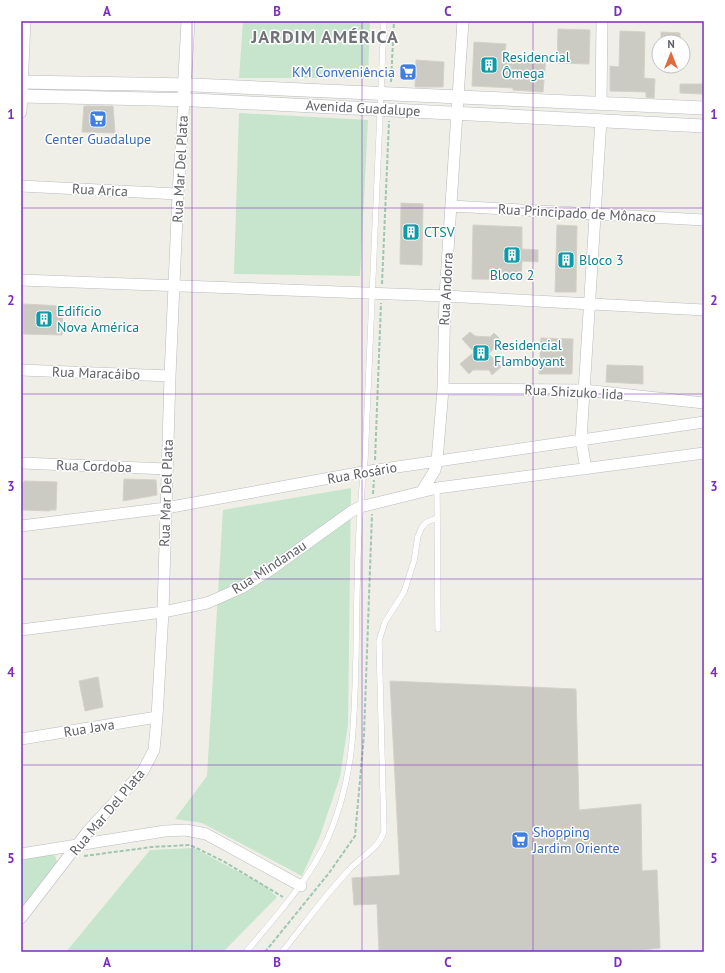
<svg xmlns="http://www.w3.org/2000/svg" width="725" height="973" font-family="'PT Sans',sans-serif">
  <rect width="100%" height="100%" fill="#efefe7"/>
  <path fill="#c6e5cc" d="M 243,21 L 370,21 L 368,78 L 239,78 Z
    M 239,113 L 368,120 L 360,276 L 234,274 Z
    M 351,488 L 348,725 L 340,777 L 320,836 L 302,876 L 202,823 L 175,819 L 207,776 L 223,510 Z
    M 194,848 L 265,886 L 277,897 L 223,952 L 66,952 L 150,850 Z
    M 51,854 L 55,856 L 58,865 L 21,909 L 21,859 Z"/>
  <path fill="#cbcac3" stroke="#d4d2c6" d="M 558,29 L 590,30 L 589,64 L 557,63 Z
    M 620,31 L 645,32 L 644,78 L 655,79 L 654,98 L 646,97 L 646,92 L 610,91 L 610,66 L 619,67 Z
    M 661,32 L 680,33 L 680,42 L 661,42 Z
    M 474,42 L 506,44 L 505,54 L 546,57 L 543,92 L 513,90 L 513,88 L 472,86 Z
    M 416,60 L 444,62 L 443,87 L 415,87 Z
    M 680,84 L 702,84 L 702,94 L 680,93 Z
    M 84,106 L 113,106 L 115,133 L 82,132 Z
    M 401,203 L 423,204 L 422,265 L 400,264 Z
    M 473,225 L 522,227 L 522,249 L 538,250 L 538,262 L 522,261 L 521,280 L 472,279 Z
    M 557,225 L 577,226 L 576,292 L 555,292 Z
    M 23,304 L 63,306 L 62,335 L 23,334 Z
    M 470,332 L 475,336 L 490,337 L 494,333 L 501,340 L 489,354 L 501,367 L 492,375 L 489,370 L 473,370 L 469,374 L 460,364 L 474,352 L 462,339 Z
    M 541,338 L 573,339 L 572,374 L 539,374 Z
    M 607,365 L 643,366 L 643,384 L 606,382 Z
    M 124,479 L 156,480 L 157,495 L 123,501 Z
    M 24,481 L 57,482 L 56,510 L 50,510 L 50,511 L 23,510 L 23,508 L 21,508 L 21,483 L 23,483 Z
    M 98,677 L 103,707 L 85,711 L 79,681 Z
    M 390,681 L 576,689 L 579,810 L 641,804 L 642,871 L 657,870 L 660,948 L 635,951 L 635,952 L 379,952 L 377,904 L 354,905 L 352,878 L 400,875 Z"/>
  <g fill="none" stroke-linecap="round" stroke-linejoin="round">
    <g stroke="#b9bac0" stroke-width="6">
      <path id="service" d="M 437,488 L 438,629
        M 246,952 C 276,916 307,883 327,840 C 355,777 354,723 356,656 C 357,591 357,525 365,460 L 384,21
        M 282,952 C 304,925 325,895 349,870 C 360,857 379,849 384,831 L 379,641 L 385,622 L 404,592 L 414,561 L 418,536 L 422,527 L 427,522 L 437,518"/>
    </g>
    <g stroke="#b9bac0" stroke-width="12">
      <path id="minor" d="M 601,103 L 602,21
        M 21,112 L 25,21
        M 21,186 L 178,194
        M 451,206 L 704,220
        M 21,280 L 445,296 L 704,310
        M 21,370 L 170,376
        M 443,389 L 584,390 L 704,403
        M 21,463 L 167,469
        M 586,469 L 581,440 L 601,120
        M 422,491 L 435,470 L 437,461 L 443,389 L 445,296 L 463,21
        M 21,526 L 166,508 L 363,472 L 704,422
        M 21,630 L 163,612 L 207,603 L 241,588 L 270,570 L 352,511 L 360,507 L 437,488 L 704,453
        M 21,739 L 157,717
        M 21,854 L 165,831 L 186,830 L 206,834 L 301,886
        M 21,918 L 88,831 L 143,771 L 154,750 L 157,717 L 163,612 L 170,376 L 178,194 L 184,100"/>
    </g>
    <g stroke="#b9bac0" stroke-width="14">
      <path id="tertiary" d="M 21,82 L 193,85 L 704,108
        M 184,94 L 188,21
        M 21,96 L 194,100 L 704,126"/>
    </g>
    <path stroke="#a0c5b2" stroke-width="2" stroke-dasharray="4 2" stroke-linecap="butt" d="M 391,82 L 394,21
      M 382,284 L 389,121
      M 375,460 L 381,303
      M 373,494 L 374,480
      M 84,856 L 152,847 L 190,845 L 223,861 L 283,897
      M 265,952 L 329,873 L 355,836 L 364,735 L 372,514"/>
    <use href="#service" stroke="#fff" stroke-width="5.5"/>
    <use href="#minor" stroke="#fff" stroke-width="11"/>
    <use href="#tertiary" stroke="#fff" stroke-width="13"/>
  </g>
  <path fill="none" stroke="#7b2cbf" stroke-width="1" stroke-opacity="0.55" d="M 192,21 L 192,952M 362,21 L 362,952M 533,21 L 533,952M 21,208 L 704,208M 21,394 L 704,394M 21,579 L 704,579M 21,765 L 704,765"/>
  <defs>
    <g id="building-square" transform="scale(0.9)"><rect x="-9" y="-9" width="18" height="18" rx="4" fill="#0f9aa8" stroke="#fff"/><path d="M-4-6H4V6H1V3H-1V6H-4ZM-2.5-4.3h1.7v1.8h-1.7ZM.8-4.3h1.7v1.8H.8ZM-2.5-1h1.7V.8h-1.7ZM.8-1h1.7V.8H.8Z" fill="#fff"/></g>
    <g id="supermarket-square" transform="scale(0.9)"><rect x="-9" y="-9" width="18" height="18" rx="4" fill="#3f7fe0" stroke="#fff"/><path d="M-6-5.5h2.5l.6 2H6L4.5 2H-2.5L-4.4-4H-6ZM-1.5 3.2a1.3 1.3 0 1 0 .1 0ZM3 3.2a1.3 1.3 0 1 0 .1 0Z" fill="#fff"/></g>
  </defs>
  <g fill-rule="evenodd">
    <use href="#building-square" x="489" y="65"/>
    <use href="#supermarket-square" x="408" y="72"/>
    <use href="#supermarket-square" x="98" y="119"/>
    <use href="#building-square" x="411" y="232"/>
    <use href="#building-square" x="512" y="255"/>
    <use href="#building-square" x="566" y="260"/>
    <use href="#building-square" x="44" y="319"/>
    <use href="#building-square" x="481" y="353"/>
    <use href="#supermarket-square" x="520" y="840"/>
  </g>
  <g text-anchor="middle" stroke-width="3" stroke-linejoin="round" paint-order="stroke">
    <g font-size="14" fill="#0d838f" stroke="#fff" text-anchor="start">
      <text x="502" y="62">Residencial<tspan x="502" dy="16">Ômega</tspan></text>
      <text x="424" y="237">CTSV</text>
      <text x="579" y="265">Bloco 3</text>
      <text x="512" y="280" text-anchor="middle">Bloco 2</text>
      <text x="57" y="316">Edifício<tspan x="57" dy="16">Nova América</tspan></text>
      <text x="494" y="350">Residencial<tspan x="494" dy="16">Flamboyant</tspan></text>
    </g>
    <g font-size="14" fill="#366cbe" stroke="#fff" text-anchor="end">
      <text x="395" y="77">KM Conveniência</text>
      <text x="98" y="144" text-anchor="middle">Center Guadalupe</text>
      <text x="533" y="837" text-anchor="start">Shopping<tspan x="533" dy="16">Jardim Oriente</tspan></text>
    </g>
    <g font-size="14" fill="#5f6066" stroke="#fff">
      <text transform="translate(363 108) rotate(3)" y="5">Avenida Guadalupe</text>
      <text transform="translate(180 169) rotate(-87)" y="5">Rua Mar Del Plata</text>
      <text transform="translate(100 190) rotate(3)" y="5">Rua Arica</text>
      <text transform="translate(577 213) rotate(3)" y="5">Rua Principado de Mônaco</text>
      <text transform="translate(446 289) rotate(-87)" y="5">Rua Andorra</text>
      <text transform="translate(96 373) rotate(2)" y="5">Rua Maracáibo</text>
      <text transform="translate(574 392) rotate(3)" y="5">Rua Shizuko Iida</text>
      <text transform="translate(94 466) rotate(2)" y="5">Rua Cordoba</text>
      <text transform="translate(362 473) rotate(-10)" y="5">Rua Rosário</text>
      <text transform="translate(166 493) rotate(-88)" y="5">Rua Mar Del Plata</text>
      <text transform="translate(269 567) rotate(-33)" y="5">Rua Mindanau</text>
      <text transform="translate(89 728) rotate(-9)" y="5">Rua Java</text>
      <text transform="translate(107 812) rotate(-50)" y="5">Rua Mar Del Plata</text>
    </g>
    <g font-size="18" font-weight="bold" letter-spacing="1" fill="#707278" stroke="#fff">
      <text x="325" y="43">JARDIM AMÉRICA</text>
    </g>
  </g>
  <rect width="725" height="973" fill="none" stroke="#ffffff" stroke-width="44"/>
  <g transform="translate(671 54)"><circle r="19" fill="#ffffff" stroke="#bfbfc2"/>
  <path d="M0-3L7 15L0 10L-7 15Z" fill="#de6b3f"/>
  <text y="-6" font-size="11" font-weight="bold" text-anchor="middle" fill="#5f6066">N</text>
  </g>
  <rect x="22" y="22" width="681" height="929" fill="none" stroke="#7b2cbf" stroke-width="1.5"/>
  <g font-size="13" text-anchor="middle" font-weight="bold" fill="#7b2cbf">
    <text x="107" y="16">A</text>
    <text x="277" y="16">B</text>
    <text x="448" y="16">C</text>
    <text x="618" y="16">D</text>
    <text x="11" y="119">1</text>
    <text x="714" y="119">1</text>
    <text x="11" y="305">2</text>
    <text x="714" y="305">2</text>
    <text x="11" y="491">3</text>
    <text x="714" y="491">3</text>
    <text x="11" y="677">4</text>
    <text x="714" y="677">4</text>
    <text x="11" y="863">5</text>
    <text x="714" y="863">5</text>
    <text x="107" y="967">A</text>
    <text x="277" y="967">B</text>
    <text x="448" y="967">C</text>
    <text x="618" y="967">D</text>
  </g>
</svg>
